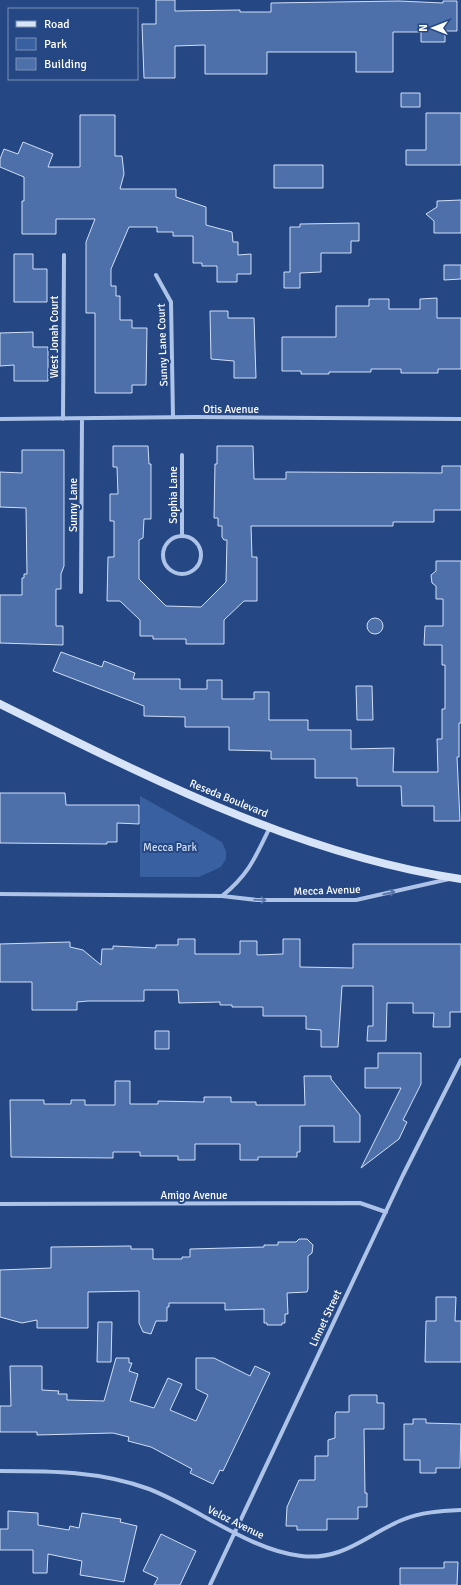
<svg xmlns="http://www.w3.org/2000/svg" width="461" height="1585" font-family="Signika,sans-serif">
  <rect width="100%" height="100%" fill="#254783"/>
  <path fill="#3960a0" d="M 140,796 L 222,842 L 226,851 L 226,859 L 221,867 L 199,877 L 140,877 Z"/>
  <path fill="#4d70ab" stroke="#d1dff6" d="M 156,0 L 175,0 L 175,11 L 240,10 L 240,12 L 271,12 L 271,3 L 399,1 L 443,3 L 443,1 L 457,1 L 457,31 L 445,31 L 445,42 L 421,42 L 421,32 L 393,32 L 393,72 L 356,72 L 356,52 L 267,52 L 267,74 L 205,74 L 205,45 L 175,46 L 175,78 L 144,78 L 142,24 L 156,24 Z
    M 401,93 L 420,93 L 420,107 L 401,107 Z
    M 426,113 L 461,113 L 461,165 L 406,165 L 406,150 L 426,150 Z
    M 80,115 L 115,115 L 115,156 L 122,156 L 124,174 L 120,189 L 176,189 L 176,197 L 206,207 L 206,225 L 232,232 L 233,242 L 238,242 L 238,255 L 251,254 L 251,274 L 237,274 L 237,282 L 217,282 L 217,266 L 202,266 L 202,263 L 193,263 L 193,236 L 173,236 L 173,232 L 157,232 L 157,227 L 129,227 L 111,269 L 111,286 L 116,286 L 116,296 L 120,296 L 120,320 L 132,320 L 132,328 L 147,328 L 146,385 L 132,385 L 132,393 L 95,393 L 95,313 L 86,313 L 86,242 L 95,219 L 56,219 L 56,234 L 22,234 L 22,201 L 24,201 L 24,177 L 0,167 L 0,159 L 4,149 L 18,154 L 23,142 L 53,154 L 48,167 L 80,167 Z
    M 274,165 L 323,165 L 323,188 L 274,188 Z
    M 461,200 L 461,233 L 434,233 L 434,221 L 426,214 L 437,207 L 437,201 Z
    M 359,223 L 359,241 L 351,241 L 351,253 L 321,253 L 321,272 L 300,273 L 300,288 L 284,288 L 284,272 L 290,272 L 290,227 L 300,227 L 300,224 Z
    M 14,254 L 33,254 L 33,269 L 47,269 L 47,302 L 14,302 Z
    M 444,265 L 461,265 L 461,279 L 444,280 Z
    M 437,298 L 437,318 L 461,318 L 461,369 L 438,369 L 438,373 L 401,373 L 401,369 L 371,369 L 371,372 L 329,372 L 329,374 L 301,374 L 301,371 L 282,371 L 282,337 L 336,337 L 336,306 L 369,306 L 369,299 L 389,299 L 389,309 L 420,309 L 420,299 Z
    M 210,311 L 228,311 L 228,318 L 254,318 L 256,378 L 234,378 L 234,361 L 211,359 Z
    M 33,332 L 33,347 L 48,347 L 48,381 L 14,381 L 14,365 L 0,366 L 0,333 Z
    M 113,446 L 148,446 L 149,464 L 151,464 L 151,519 L 144,519 L 143,538 L 139,540 L 139,579 L 166,606 L 201,607 L 226,582 L 227,540 L 224,540 L 222,537 L 222,526 L 218,526 L 218,518 L 214,518 L 215,464 L 217,464 L 217,446 L 253,446 L 254,479 L 286,479 L 286,472 L 442,473 L 442,466 L 461,466 L 461,510 L 434,510 L 434,522 L 393,522 L 393,526 L 251,526 L 252,557 L 257,557 L 257,601 L 244,601 L 224,620 L 224,644 L 186,644 L 186,639 L 153,639 L 153,636 L 140,636 L 140,620 L 120,601 L 107,601 L 108,557 L 114,557 L 114,521 L 110,521 L 110,494 L 118,494 L 117,467 L 113,467 Z
    M 22,450 L 64,450 L 64,566 L 61,574 L 61,589 L 56,589 L 56,626 L 63,626 L 63,645 L 0,643 L 0,595 L 22,595 L 22,578 L 24,578 L 24,574 L 27,574 L 26,508 L 0,507 L 0,472 L 22,473 Z
    M 436,561 L 461,561 L 461,723 L 459,723 L 459,757 L 457,757 L 460,821 L 434,821 L 434,806 L 402,806 L 401,786 L 357,786 L 357,778 L 315,778 L 315,759 L 271,759 L 271,751 L 229,750 L 229,727 L 185,727 L 185,717 L 144,716 L 144,706 L 53,671 L 61,652 L 102,667 L 104,661 L 135,673 L 133,679 L 180,679 L 180,689 L 207,689 L 207,680 L 222,680 L 222,699 L 254,699 L 254,692 L 269,692 L 269,720 L 308,720 L 308,730 L 351,730 L 351,749 L 394,748 L 393,772 L 438,772 L 437,739 L 442,739 L 442,709 L 445,709 L 445,665 L 442,665 L 442,645 L 424,645 L 425,626 L 443,626 L 443,599 L 436,599 L 436,586 L 432,583 L 431,575 L 436,571 Z
    M367 626a8 8 0 1 1 16 0a8 8 0 1 1-16 0Z
    M 356,686 L 372,686 L 373,720 L 357,720 Z
    M 0,793 L 65,793 L 66,805 L 139,805 L 139,824 L 117,823 L 117,842 L 107,842 L 107,844 L 0,843 Z
    M 178,939 L 195,939 L 195,954 L 240,954 L 240,941 L 257,941 L 257,955 L 283,954 L 283,939 L 300,939 L 300,967 L 353,968 L 353,944 L 461,944 L 461,1012 L 450,1012 L 450,1027 L 433,1027 L 434,1013 L 413,1013 L 413,1003 L 387,1003 L 386,1041 L 367,1041 L 368,1026 L 373,1026 L 373,986 L 342,986 L 338,1047 L 321,1047 L 321,1030 L 306,1029 L 306,1016 L 263,1016 L 263,1007 L 232,1007 L 232,1005 L 220,1005 L 220,1002 L 179,1003 L 178,990 L 144,990 L 144,1001 L 88,1001 L 77,1002 L 77,1010 L 32,1010 L 32,982 L 0,982 L 0,944 L 70,942 L 70,947 L 83,950 L 101,965 L 102,949 L 113,949 L 113,946 L 156,948 L 156,945 L 178,945 Z
    M 155,1031 L 169,1031 L 169,1049 L 155,1049 Z
    M 378,1053 L 421,1053 L 421,1084 L 403,1120 L 407,1122 L 399,1139 L 361,1168 L 401,1088 L 365,1088 L 365,1068 L 378,1068 Z
    M 304,1076 L 331,1076 L 331,1079 L 360,1115 L 360,1142 L 334,1142 L 334,1126 L 300,1126 L 300,1152 L 297,1152 L 297,1157 L 258,1157 L 258,1160 L 240,1160 L 240,1144 L 195,1144 L 195,1160 L 178,1160 L 178,1156 L 140,1156 L 140,1152 L 113,1152 L 113,1158 L 11,1157 L 10,1100 L 44,1100 L 44,1104 L 71,1104 L 71,1100 L 85,1100 L 85,1105 L 115,1105 L 115,1081 L 130,1081 L 130,1104 L 158,1104 L 158,1101 L 204,1102 L 204,1097 L 231,1097 L 231,1102 L 256,1102 L 256,1105 L 305,1105 Z
    M 299,1239 L 307,1239 L 313,1245 L 312,1253 L 308,1256 L 308,1289 L 307,1292 L 287,1293 L 288,1314 L 285,1314 L 285,1323 L 282,1323 L 282,1325 L 267,1325 L 267,1323 L 264,1323 L 264,1309 L 225,1310 L 225,1303 L 169,1303 L 169,1307 L 167,1307 L 167,1321 L 156,1321 L 151,1334 L 143,1332 L 139,1323 L 139,1291 L 88,1292 L 88,1328 L 37,1328 L 37,1320 L 22,1323 L 0,1317 L 0,1270 L 51,1268 L 51,1247 L 131,1246 L 131,1249 L 153,1249 L 153,1259 L 182,1259 L 182,1257 L 190,1257 L 190,1249 L 264,1247 L 264,1245 L 278,1245 L 278,1242 L 296,1242 Z
    M 436,1297 L 456,1297 L 455,1321 L 461,1321 L 461,1362 L 425,1362 L 426,1321 L 436,1321 Z
    M 98,1322 L 112,1322 L 111,1362 L 97,1362 Z
    M 116,1358 L 129,1358 L 129,1363 L 132,1363 L 129,1371 L 138,1374 L 130,1401 L 154,1408 L 168,1378 L 182,1384 L 170,1410 L 196,1421 L 208,1395 L 196,1389 L 196,1358 L 214,1358 L 250,1376 L 255,1366 L 270,1373 L 223,1471 L 220,1470 L 213,1484 L 190,1473 L 192,1469 L 151,1447 L 128,1441 L 129,1437 L 113,1433 L 37,1435 L 37,1432 L 0,1432 L 0,1406 L 11,1406 L 10,1366 L 42,1366 L 42,1390 L 59,1391 L 58,1394 L 67,1394 L 67,1400 L 104,1401 Z
    M 351,1395 L 377,1395 L 377,1403 L 384,1403 L 384,1429 L 364,1429 L 365,1493 L 367,1493 L 367,1507 L 358,1507 L 358,1519 L 327,1519 L 327,1530 L 297,1530 L 297,1526 L 286,1526 L 287,1507 L 299,1480 L 315,1480 L 315,1456 L 328,1456 L 328,1440 L 335,1438 L 335,1415 L 336,1412 L 349,1412 L 349,1396 Z
    M 413,1419 L 426,1419 L 426,1423 L 461,1424 L 460,1468 L 436,1468 L 436,1473 L 420,1473 L 420,1460 L 404,1460 L 404,1424 L 413,1424 Z
    M 8,1511 L 38,1513 L 38,1525 L 69,1530 L 70,1526 L 79,1528 L 82,1513 L 121,1519 L 120,1522 L 137,1526 L 124,1582 L 80,1575 L 82,1561 L 48,1554 L 47,1573 L 33,1573 L 33,1550 L 0,1550 L 0,1529 L 8,1529 Z
    M 161,1534 L 196,1551 L 180,1585 L 154,1585 L 158,1578 L 143,1571 Z
    M 444,1562 L 458,1562 L 457,1585 L 400,1585 L 400,1568 L 444,1568 Z"/>
  <g fill="none" stroke-linecap="round" stroke-linejoin="round">
    <path stroke="#adc3e7" stroke-width="4" d="M 156,275 L 171,302 L 173,417
      M 0,419 L 195,417 L 461,419
      M 63,419 L 64,255
      M 182,455 L 182,536
      M163 555a19 19 0 1 1 38 0a19 19 0 1 1-38 0Z
      M 81,592 L 82,419
      M 0,894 L 222,896 L 257,900 L 356,900 L 449,879
      M 222,896 C 249,874 255,858 270,827
      M 0,1204 L 360,1203 L 386,1212
      M 0,1471 C 52,1471 100,1471 149,1489 C 198,1508 249,1550 301,1556 C 343,1561 366,1535 402,1520 C 421,1512 441,1511 461,1510
      M 210,1585 L 403,1175 L 461,1060"/>
    <path stroke="#d7e3f6" stroke-width="8" d="M 0,704 C 146,776 298,855 461,879"/>
  </g>
  <defs><path id="oneway-shaft" d="M-6 0H5M1.5-3L5.5 0L1.5 3" fill="none" stroke-width="1.6" stroke-linecap="round" stroke-linejoin="round"/></defs>
  <g stroke="#5572a6">
    <use href="#oneway-shaft" transform="translate(389 893) rotate(-13)"/>
    <use href="#oneway-shaft" transform="translate(260 900) rotate(2)"/>
  </g>
  <g text-anchor="middle" stroke-width="4" stroke-linejoin="round" paint-order="stroke">
    <g font-size="11" fill="#fff" stroke="#254783">
      <text transform="translate(54 337) rotate(-90)" y="4">West Jonah Court</text>
      <text transform="translate(162 345) rotate(-92)" y="4">Sunny Lane Court</text>
      <text x="231" y="413">Otis Avenue</text>
      <text transform="translate(173 495) rotate(-90)" y="4">Sophia Lane</text>
      <text transform="translate(73 505) rotate(-90)" y="4">Sunny Lane</text>
      <text transform="translate(229 798) rotate(22)" y="4">Reseda Boulevard</text>
      <text transform="translate(327 890) rotate(-2)" y="4">Mecca Avenue</text>
      <text x="194" y="1199">Amigo Avenue</text>
      <text transform="translate(325 1318) rotate(-65)" y="4">Linnet Street</text>
      <text transform="translate(236 1522) rotate(26)" y="4">Veloz Avenue</text>
    </g>
    <g font-size="11" fill="#d1dff6" stroke="#254783">
      <text x="170" y="851">Mecca Park</text>
    </g>
  </g>
  <rect x="8" y="8" width="130" height="72" fill="#254783" stroke="#7c91b5"/>
  <rect x="16" y="21" width="20" height="6" fill="#d7e3f6" stroke="#7c91b5"/>
  <text x="44" y="28" font-size="12" fill="#ffffff">Road</text>
  <rect x="16" y="38" width="20" height="12" fill="#3960a0" stroke="#7c91b5"/>
  <text x="44" y="48" font-size="12" fill="#ffffff">Park</text>
  <rect x="16" y="58" width="20" height="12" fill="#4d70ab" stroke="#7c91b5"/>
  <text x="44" y="68" font-size="12" fill="#ffffff">Building</text>
  <g transform="translate(433 28) rotate(270)" stroke="#254783" stroke-width="3" paint-order="stroke">
  <path d="M0-3L7 15L0 10L-7 15Z" fill="#ffffff"/>
  <text y="-6" font-size="11" font-weight="bold" text-anchor="middle" fill="#ffffff">N</text>
  </g>
</svg>
